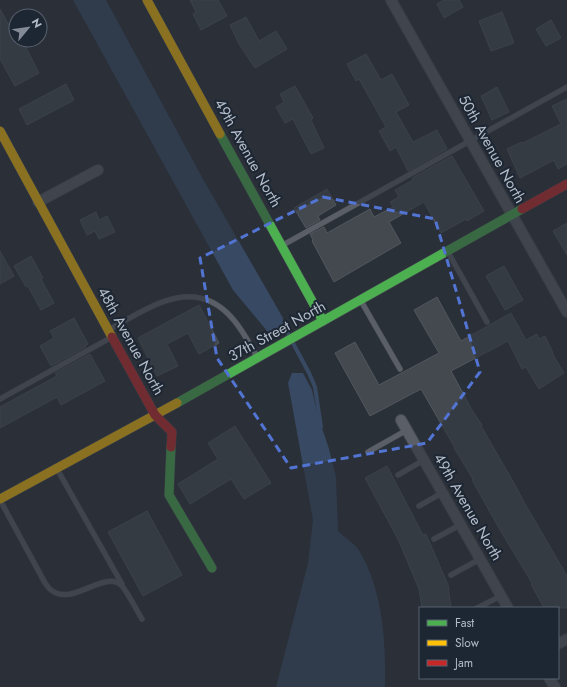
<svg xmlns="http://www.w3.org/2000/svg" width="567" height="687" font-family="Jost,sans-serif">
  <rect width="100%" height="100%" fill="#2a3038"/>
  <path fill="#384963" d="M 73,0 L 106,0 L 203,179 L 283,318 L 281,332 L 272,337 L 233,290 Z
    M 292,373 L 303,373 L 312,390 L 318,416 L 329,449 L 336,477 L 338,531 C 345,538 356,544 360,552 C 383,592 386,642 385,687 L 276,687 L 308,563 L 313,520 L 288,383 Z"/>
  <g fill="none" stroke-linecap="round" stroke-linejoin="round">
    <path stroke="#384963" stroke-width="4" d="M 280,319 L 309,373 L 315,387 L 321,427"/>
  </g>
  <path fill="#444950" stroke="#52575f" d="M 190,0 L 218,0 L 227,16 L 201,30 L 193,14 L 196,12 Z
    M 443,0 L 459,0 L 463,7 L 444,18 L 437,4 Z
    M 0,9 L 9,25 L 16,21 L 16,40 L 22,40 L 39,73 L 15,86 L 0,59 Z
    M 502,12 L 514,43 L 491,51 L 479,21 Z
    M 246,17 L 259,41 L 276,31 L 287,49 L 255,68 L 239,44 L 230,25 Z
    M 551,20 L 561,38 L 546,46 L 536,29 Z
    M 366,54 L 381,80 L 392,74 L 409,105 L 396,112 L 413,142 L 437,130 L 447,149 L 408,171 L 396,147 L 390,151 L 379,131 L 386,127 L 359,79 L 356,81 L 347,64 Z
    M 66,84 L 74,100 L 27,125 L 19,109 Z
    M 295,86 L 313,118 L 311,120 L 324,148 L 311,154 L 293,119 L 285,123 L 276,107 L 284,102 L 280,94 Z
    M 497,87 L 509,112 L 492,120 L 481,96 Z
    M 567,99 L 567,164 L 558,169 L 554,160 L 520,178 L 507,149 L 522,142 L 523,143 L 561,124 L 552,106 Z
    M 452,156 L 484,211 L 467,221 L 466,219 L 441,233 L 424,202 L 389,222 L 401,243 L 334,282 L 312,241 L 313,240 L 310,234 L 324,227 L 327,233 L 370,209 L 374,217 L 393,207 L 390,202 L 399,197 L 395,190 L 413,180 L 412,178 Z
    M 327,189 L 336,205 L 318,216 L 320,220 L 306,228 L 294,208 Z
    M 96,212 L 99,220 L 107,216 L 115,232 L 99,239 L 95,231 L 87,235 L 80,220 Z
    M 567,223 L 567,255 L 553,231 Z
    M 0,251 L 14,276 L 0,284 Z
    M 31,256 L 43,278 L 41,279 L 54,303 L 41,310 L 28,286 L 26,287 L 14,266 Z
    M 504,266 L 523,300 L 505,310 L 486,276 Z
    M 437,297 L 461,341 L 511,313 L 526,340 L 537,334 L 539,339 L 545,336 L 553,353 L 552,353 L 564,373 L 539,389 L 526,367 L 522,369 L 508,341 L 451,371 L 472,410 L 482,425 L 481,426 L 514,483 L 524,502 L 567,576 L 567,608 L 544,608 L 531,584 L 532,583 L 500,530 L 472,480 L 473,479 L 454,448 L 455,448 L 421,389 L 370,416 L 335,353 L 355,342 L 379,385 L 439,353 L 414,310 Z
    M 199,305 L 219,343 L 199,354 L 188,333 L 167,344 L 178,366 L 157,376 L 138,338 Z
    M 74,318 L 88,344 L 85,346 L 86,347 L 51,366 L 40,346 L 54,338 L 50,331 Z
    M 90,354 L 105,381 L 61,405 L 57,397 L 0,428 L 0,407 L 57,376 L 55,373 Z
    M 235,426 L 271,483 L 244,499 L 231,479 L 190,504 L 178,484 L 218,459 L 208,443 Z
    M 387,466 L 423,535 L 426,534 L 448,585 L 451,608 L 422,608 L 419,589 L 399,541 L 365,478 Z
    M 147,511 L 182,575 L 143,596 L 108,532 Z"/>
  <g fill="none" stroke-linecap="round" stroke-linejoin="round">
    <g stroke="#484c53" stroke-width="6">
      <path id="lane" d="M 283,245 L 567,87
        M 448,252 L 487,322
        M 361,301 L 400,369
        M 110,329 C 150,307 194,275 232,318 C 242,329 250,344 257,357
        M 0,399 L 112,337
        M 368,452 L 407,430
        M 57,469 L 122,584
        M 398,475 L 424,460
        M 0,500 L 45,583 C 47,585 48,588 51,590 C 72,607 104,570 121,585 C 126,589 138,613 142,619
        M 419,506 L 442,493
        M 434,539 L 460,525
        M 451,575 L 480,559
        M 477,608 L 501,596"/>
    </g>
    <g stroke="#484c53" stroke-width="12">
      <path id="street" d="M 391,0 L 567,312
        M 38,202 L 98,170
        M 401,420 L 508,608
        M 558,644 L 567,639
        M 549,678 L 555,687"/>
    </g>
    <g stroke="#484c53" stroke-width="10">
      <path id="fast" d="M 220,134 L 323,321
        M 177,403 L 522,209
        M 171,447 L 169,495 L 212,568"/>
    </g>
    <g stroke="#484c53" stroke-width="10">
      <path id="slow" d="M 147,0 L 220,134
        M 0,131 L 112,337
        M 0,499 L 177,403"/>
    </g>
    <g stroke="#484c53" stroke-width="10">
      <path id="jam" d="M 522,209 L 567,184
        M 112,337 L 155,415 L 172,432 L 171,447"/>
    </g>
    <use href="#lane" stroke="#5a5e66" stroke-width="5"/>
    <use href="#street" stroke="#5a5e66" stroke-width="10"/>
    <use href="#fast" stroke="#4caf50" stroke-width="9"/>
    <use href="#slow" stroke="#ffc107" stroke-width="9"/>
    <use href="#jam" stroke="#c62828" stroke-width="9"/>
  </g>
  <path d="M0 0H567V687H0ZM 323,197 L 435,219 L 480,372 L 427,443 L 291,468 L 217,358 L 200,258 Z" fill="#2a3038" fill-opacity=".55" fill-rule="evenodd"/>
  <path fill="none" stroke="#5274d3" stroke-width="3" stroke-dasharray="8 5" stroke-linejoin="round" d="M 323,197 L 435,219 L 480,372 L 427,443 L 291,468 L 217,358 L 200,258 Z"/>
  <g text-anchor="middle" stroke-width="4" stroke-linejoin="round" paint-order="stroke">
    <g font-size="15" fill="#b4bcc9" stroke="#1d2633">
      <text transform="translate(492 149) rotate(61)" y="5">50th Avenue North</text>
      <text transform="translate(248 153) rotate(61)" y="5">49th Avenue North</text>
      <text transform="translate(277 331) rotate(-29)" y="5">37th Street North</text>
      <text transform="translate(131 341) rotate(61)" y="5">48th Avenue North</text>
      <text transform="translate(468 507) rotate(60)" y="5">49th Avenue North</text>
    </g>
  </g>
  <rect x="419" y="607" width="140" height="72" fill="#1d2633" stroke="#59626f"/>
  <rect x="427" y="620" width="20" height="6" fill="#4caf50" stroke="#59626f"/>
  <text x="455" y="627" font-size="12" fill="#b4bcc9">Fast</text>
  <rect x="427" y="640" width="20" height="6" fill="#ffc107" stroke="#59626f"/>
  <text x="455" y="647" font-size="12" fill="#b4bcc9">Slow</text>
  <rect x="427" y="660" width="20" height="6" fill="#c62828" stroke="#59626f"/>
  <text x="455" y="667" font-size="12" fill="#b4bcc9">Jam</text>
  <g transform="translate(28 28) rotate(61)"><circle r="19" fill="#1d2633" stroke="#59626f"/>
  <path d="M0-3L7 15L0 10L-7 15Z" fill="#848b96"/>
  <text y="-6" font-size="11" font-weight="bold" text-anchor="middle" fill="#b4bcc9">N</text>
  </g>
</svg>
